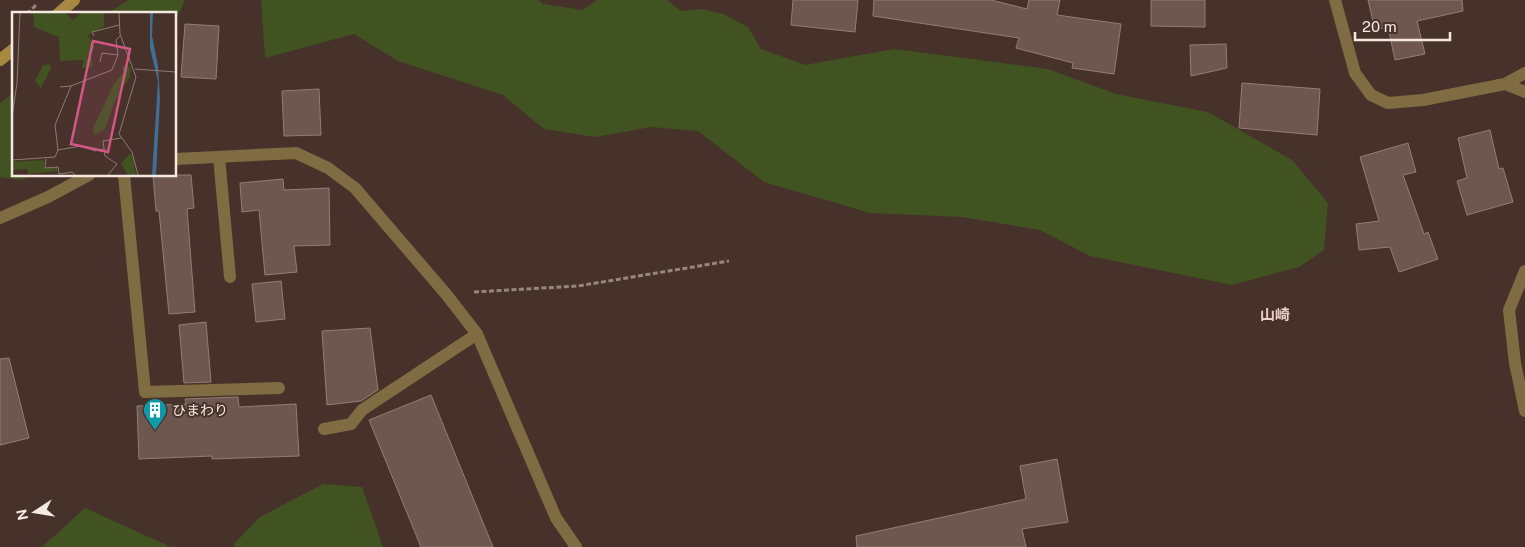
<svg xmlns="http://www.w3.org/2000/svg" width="1525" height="547" font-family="'Public Sans','Noto Sans JP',sans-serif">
  <rect width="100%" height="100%" fill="#46322a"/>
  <path fill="#405320" d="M 128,0 L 185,0 L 175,22 L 175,14 L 107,14 Z
    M 261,0 L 539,0 L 543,4 L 583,10 L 597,0 L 667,0 L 681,11 L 702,9 L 723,14 L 748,27 L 761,49 L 805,65 L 894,49 L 1048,69 L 1116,94 L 1208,112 L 1292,160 L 1328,203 L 1324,250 L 1299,267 L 1232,285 L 1090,256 L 1040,230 L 962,217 L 870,213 L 764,182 L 698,131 L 651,127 L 595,137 L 544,129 L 503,95 L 398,61 L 354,34 L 265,58 Z
    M 14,93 L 14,175 L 35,175 L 21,180 L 0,177 L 0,103 Z
    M 323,484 L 362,487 L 383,547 L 235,547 L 234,544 L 260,517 Z
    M 85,508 L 171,547 L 42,547 Z"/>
  <path fill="#6d574f" stroke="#957d74" d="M 793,0 L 858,0 L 855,32 L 791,25 Z
    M 874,0 L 991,0 L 1027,9 L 1029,0 L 1060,0 L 1057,15 L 1121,24 L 1114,74 L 1072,68 L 1073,63 L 1016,48 L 1019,38 L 873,16 Z
    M 1151,0 L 1205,0 L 1205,27 L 1151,26 Z
    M 1368,0 L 1462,0 L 1463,11 L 1417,21 L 1425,54 L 1395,60 L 1388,27 L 1375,30 Z
    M 185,24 L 219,26 L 216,79 L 181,77 Z
    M 1226,44 L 1227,68 L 1191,76 L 1190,45 Z
    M 1242,83 L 1320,89 L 1317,135 L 1239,128 Z
    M 319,89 L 321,135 L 284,136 L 282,91 Z
    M 1490,130 L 1499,169 L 1503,168 L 1513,202 L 1467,215 L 1457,181 L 1467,178 L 1458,138 Z
    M 1408,143 L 1416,172 L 1403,175 L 1424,234 L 1428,232 L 1438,259 L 1399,272 L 1390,247 L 1359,250 L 1356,224 L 1379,221 L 1360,157 Z
    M 153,175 L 191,175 L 194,208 L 187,209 L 195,312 L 169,314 L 159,211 L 156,211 Z
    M 283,179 L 284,190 L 329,188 L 330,245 L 294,246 L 297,272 L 265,275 L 259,210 L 242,212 L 240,183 Z
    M 281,281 L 285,319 L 256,322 L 252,284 Z
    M 206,322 L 211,382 L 184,383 L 179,325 Z
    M 370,328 L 378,390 L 361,401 L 327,405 L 322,331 Z
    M 9,358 L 29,438 L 0,445 L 0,359 Z
    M 431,395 L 493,547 L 421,547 L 369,420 Z
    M 238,397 L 239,407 L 296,404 L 299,456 L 212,459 L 212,456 L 139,459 L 137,406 L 186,404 L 185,399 Z
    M 1057,459 L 1068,522 L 1022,529 L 1026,547 L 857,547 L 856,536 L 1026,499 L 1020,466 Z"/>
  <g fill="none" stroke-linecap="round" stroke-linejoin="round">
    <path stroke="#97867f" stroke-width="3" stroke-dasharray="5 2.5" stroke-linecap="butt" d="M 27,14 L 37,4
      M 474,292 L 578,286 L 729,261"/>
    <path stroke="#7f6c42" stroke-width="12" d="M 219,157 L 230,277
      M 124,175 L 145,392 L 279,388
      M 324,429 L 351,424 L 362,410 L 477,334"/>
    <path stroke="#7f6c42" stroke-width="12" d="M 1335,0 L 1355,73 L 1371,95 L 1388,103 L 1423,100 L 1505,84 L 1525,73
      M 1505,84 L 1525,92
      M 175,159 L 296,153 L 328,168 L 355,188 L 446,294 L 477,334 L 556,518 L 576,547
      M 0,218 L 48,197 L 89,175
      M 1525,271 L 1509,310 L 1515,363 L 1525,411"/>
    <path stroke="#a78942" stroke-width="12" d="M 58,14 L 74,0
      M 0,60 L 14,49"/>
  </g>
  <defs>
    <g id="building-pin" transform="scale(1.25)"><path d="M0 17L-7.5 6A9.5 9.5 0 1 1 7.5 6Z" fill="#0f9aa8" stroke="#46322a"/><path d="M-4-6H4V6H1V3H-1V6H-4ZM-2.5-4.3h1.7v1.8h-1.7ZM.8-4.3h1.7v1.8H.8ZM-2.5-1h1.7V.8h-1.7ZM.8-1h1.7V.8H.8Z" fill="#fff"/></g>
  </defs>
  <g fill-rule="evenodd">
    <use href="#building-pin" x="155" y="410"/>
  </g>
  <g text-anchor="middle" stroke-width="4" stroke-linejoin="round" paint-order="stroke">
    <g font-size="14" fill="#f6e9e4" stroke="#46322a" text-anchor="start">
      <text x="172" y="415">ひまわり</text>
    </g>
    <g font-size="15" font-weight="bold" fill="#e9cfc5" stroke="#46322a">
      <text x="1275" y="320">山崎</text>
    </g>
  </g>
  <g transform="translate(12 12)">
    <rect width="164" height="164" fill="#46322a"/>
    <path d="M 21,0 L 52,0 L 61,8 L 70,0 L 92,0 L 92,14 L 76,23 L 83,36 L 75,45 L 80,47 L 80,55 L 70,56 L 71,48 L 48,49 L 47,25 L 22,15 ZM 38,52 L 39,56 L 27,80 L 28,74 L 23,69 L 31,53 ZM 110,54 L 119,55 L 118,64 L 102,91 L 93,117 L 82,123 L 81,116 L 102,72 L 111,61 ZM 118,141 L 121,146 L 124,163 L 116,163 L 109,152 ZM 32,148 L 32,156 L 45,156 L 45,159 L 16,162 L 15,157 L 0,158 L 0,150 Z" fill="#405320"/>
    <path d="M 138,0 L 141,0 L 140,24 L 146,54 L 148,87 L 144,163 L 140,163 L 146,69 L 138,36 Z" fill="#3f6e96"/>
    <path fill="none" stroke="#8c7b74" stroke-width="1" d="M 107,0 L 108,22 L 124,65 L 107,122 L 120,140 L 126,163M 82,24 L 80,20 L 107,13M 88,50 L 90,41 L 106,43M 123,57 L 164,60M 48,75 L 59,74 L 100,58 L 106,43 L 104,28 L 109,23M 0,105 L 5,71 L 8,0M 46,138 L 69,134 L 83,139 L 91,137M 34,147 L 33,156 L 46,155 L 47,162 L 60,160 L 63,163M 0,148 L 43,145 L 46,138 L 43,113 L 59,74M 96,163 L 105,152 L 93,144 L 91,129 L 109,126"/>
    <path fill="#d25784" fill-opacity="0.15" stroke="#d25784" stroke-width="2.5" d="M 81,29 L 118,37 L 96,140 L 59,132 Z"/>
    <rect width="164" height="164" fill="none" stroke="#f6e9e4" stroke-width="2.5"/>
  </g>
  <g transform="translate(35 512) rotate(258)" stroke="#46322a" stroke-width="4" paint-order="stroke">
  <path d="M0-4L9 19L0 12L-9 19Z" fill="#f6e9e4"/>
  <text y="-8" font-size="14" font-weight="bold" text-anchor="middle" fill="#f6e9e4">N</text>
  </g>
  <path d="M1355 32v8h95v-8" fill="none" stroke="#f6e9e4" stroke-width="2.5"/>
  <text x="1362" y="32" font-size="15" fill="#f6e9e4" stroke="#46322a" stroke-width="4" paint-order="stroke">20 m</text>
</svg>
